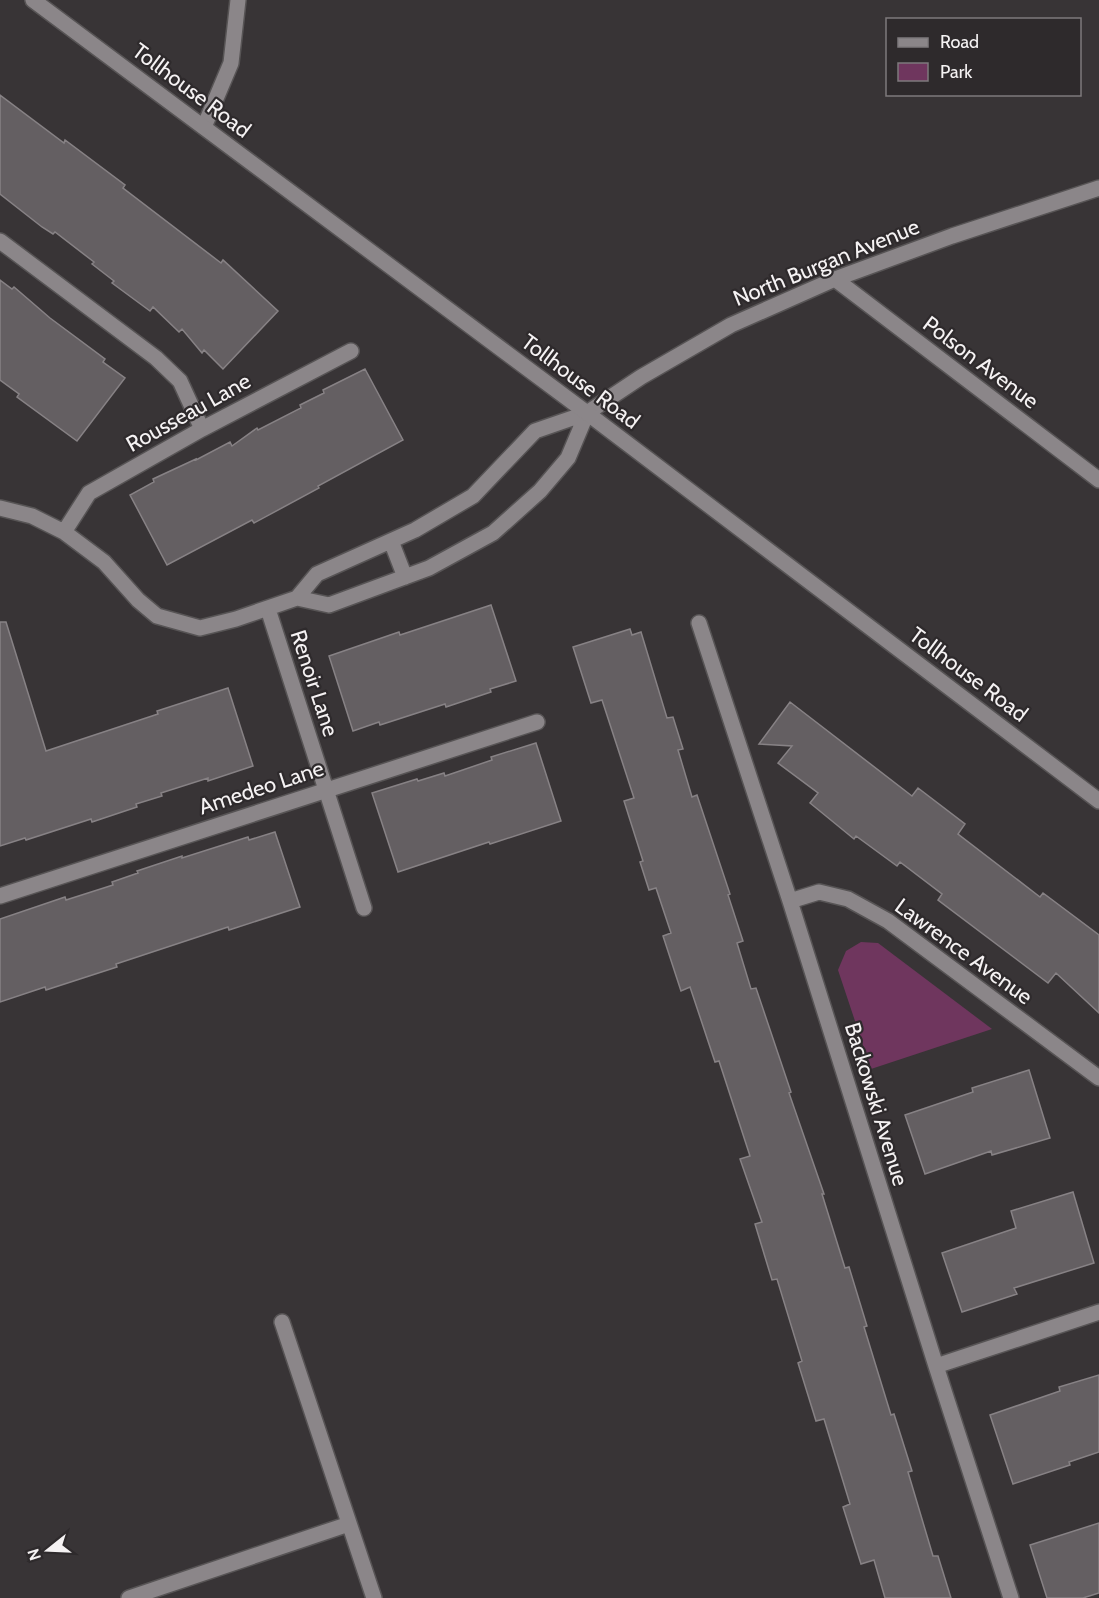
<svg xmlns="http://www.w3.org/2000/svg" width="1099" height="1598" font-family="Cabin,sans-serif">
  <rect width="100%" height="100%" fill="#383436"/>
  <path fill="#6f365e" d="M 861,942 L 878,943 L 992,1029 L 871,1069 L 838,970 L 846,951 Z"/>
  <path fill="#645f62" stroke="#878285" stroke-width="1.5" d="M 0,95 L 64,143 L 65,140 L 125,185 L 123,188 L 221,263 L 223,260 L 278,311 L 223,369 L 204,350 L 202,353 L 182,329 L 179,332 L 153,307 L 150,311 L 112,283 L 114,281 L 92,264 L 94,262 L 55,232 L 53,234 L 42,227 L 0,194 Z
    M 0,280 L 12,289 L 14,287 L 50,318 L 105,359 L 103,362 L 125,378 L 77,441 L 17,397 L 19,394 L 0,380 Z
    M 365,369 L 403,440 L 318,486 L 319,488 L 254,523 L 252,520 L 167,565 L 130,495 L 154,482 L 153,479 L 196,459 L 196,460 L 230,442 L 232,446 L 257,428 L 258,430 L 301,408 L 300,405 L 324,393 L 323,390 Z
    M 491,605 L 516,681 L 490,689 L 491,692 L 446,707 L 445,704 L 380,725 L 379,722 L 353,731 L 329,656 L 399,632 L 400,635 Z
    M 0,622 L 6,622 L 46,751 L 158,714 L 157,711 L 228,688 L 253,766 L 208,781 L 208,778 L 161,793 L 162,796 L 136,804 L 137,807 L 92,822 L 91,819 L 26,840 L 25,838 L 0,846 Z
    M 630,629 L 632,635 L 641,632 L 667,718 L 673,717 L 683,749 L 678,750 L 692,797 L 697,795 L 730,894 L 728,895 L 743,941 L 737,943 L 751,989 L 756,988 L 791,1092 L 789,1093 L 824,1194 L 822,1194 L 845,1268 L 849,1267 L 867,1326 L 864,1327 L 891,1415 L 894,1414 L 912,1471 L 908,1472 L 933,1556 L 938,1556 L 951,1598 L 885,1598 L 874,1560 L 861,1564 L 843,1507 L 850,1504 L 824,1419 L 816,1421 L 798,1363 L 802,1361 L 777,1279 L 772,1280 L 755,1224 L 762,1222 L 740,1159 L 750,1156 L 719,1061 L 715,1062 L 690,987 L 681,991 L 663,936 L 671,933 L 656,888 L 649,890 L 640,862 L 643,861 L 624,801 L 634,798 L 602,700 L 591,703 L 573,647 Z
    M 790,702 L 912,796 L 918,788 L 965,824 L 958,834 L 1040,897 L 1043,893 L 1099,935 L 1099,1013 L 1056,973 L 1048,983 L 938,900 L 942,894 L 900,862 L 897,866 L 856,836 L 854,839 L 810,803 L 818,793 L 778,763 L 792,746 L 759,744 Z
    M 536,743 L 561,821 L 490,844 L 489,842 L 398,872 L 372,793 L 417,779 L 418,781 L 444,773 L 445,776 L 492,760 L 491,757 Z
    M 275,832 L 300,907 L 229,930 L 228,927 L 116,964 L 117,967 L 46,990 L 45,987 L 0,1002 L 0,919 L 65,897 L 66,900 L 113,885 L 112,882 L 138,873 L 137,871 L 182,856 L 182,858 L 248,837 L 249,840 Z
    M 1029,1070 L 1050,1138 L 992,1155 L 991,1151 L 925,1174 L 905,1115 L 973,1092 L 972,1088 Z
    M 1073,1192 L 1094,1263 L 1014,1288 L 1017,1294 L 962,1312 L 942,1253 L 1016,1228 L 1011,1211 Z
    M 1099,1375 L 1099,1452 L 1069,1462 L 1070,1465 L 1013,1484 L 990,1415 L 1060,1391 L 1059,1387 Z
    M 1099,1523 L 1099,1593 L 1083,1598 L 1047,1598 L 1030,1545 Z"/>
  <g fill="none" stroke-linecap="round" stroke-linejoin="round">
    <g stroke="#575455" stroke-width="18">
      <path id="lane" d="M 204,127 L 231,63 L 238,0
        M 282,1322 L 374,1598
        M 129,1598 L 349,1524"/>
    </g>
    <g stroke="#575455" stroke-width="18">
      <path id="street" d="M 0,241 L 156,358 L 180,381 L 202,429
        M 835,279 L 1099,480
        M 0,508 L 32,516 L 64,532 L 104,562 L 138,600 L 157,616 L 200,628 L 236,619 L 297,598 L 317,574 L 415,530 L 473,496 L 535,431 L 587,413 L 641,377 L 731,325 L 835,279 L 952,236 L 1099,188
        M 64,532 L 89,493 L 202,429 L 351,351
        M 391,541 L 405,577
        M 297,598 L 329,605 L 429,568 L 493,533 L 540,491 L 568,458 L 587,413
        M 268,609 L 364,908
        M 699,623 L 790,901 L 936,1366 L 1011,1598
        M 0,896 L 537,722
        M 790,901 L 819,892 L 848,899 L 888,921 L 1099,1078
        M 936,1366 L 1099,1312"/>
    </g>
    <g stroke="#575455" stroke-width="18">
      <path id="secondary" d="M 33,0 L 587,413 L 1099,801"/>
    </g>
    <use href="#lane" stroke="#8b8689" stroke-width="15"/>
    <use href="#street" stroke="#8b8689" stroke-width="15"/>
    <use href="#secondary" stroke="#8b8689" stroke-width="15"/>
  </g>
  <g text-anchor="middle" stroke-width="4.5" stroke-linejoin="round" paint-order="stroke">
    <g font-size="22" fill="#f5f2f3" stroke="#2e2a2c">
      <text transform="translate(192 90) rotate(37)" y="8">Tollhouse Road</text>
      <text transform="translate(826 262) rotate(-22)" y="8">North Burgan Avenue</text>
      <text transform="translate(981 362) rotate(37)" y="8">Polson Avenue</text>
      <text transform="translate(581 381) rotate(37)" y="8">Tollhouse Road</text>
      <text transform="translate(188 412) rotate(-29)" y="8">Rousseau Lane</text>
      <text transform="translate(969 674) rotate(37)" y="8">Tollhouse Road</text>
      <text transform="translate(315 683) rotate(72)" y="8">Renoir Lane</text>
      <text transform="translate(261 787) rotate(-18)" y="8">Amedeo Lane</text>
      <text transform="translate(964 951) rotate(36)" y="8">Lawrence Avenue</text>
      <text transform="translate(877 1104) rotate(73)" y="8">Backowski Avenue</text>
    </g>
  </g>
  <rect x="886" y="18" width="195" height="78" fill="#2e2a2c" stroke="#7e7a7c" stroke-width="1.5"/>
  <rect x="898" y="38" width="30" height="9" fill="#8b8689" stroke="#7e7a7c" stroke-width="1.5"/>
  <text x="940" y="48" font-size="18" fill="#f5f2f3">Road</text>
  <rect x="898" y="63" width="30" height="18" fill="#6f365e" stroke="#7e7a7c" stroke-width="1.5"/>
  <text x="940" y="78" font-size="18" fill="#f5f2f3">Park</text>
  <g transform="translate(48 1550) rotate(252)" stroke="#2e2a2c" stroke-width="4.5" paint-order="stroke">
  <path d="M0-4.5L10 22L0 15L-10 22Z" fill="#f5f2f3"/>
  <text y="-9" font-size="16" font-weight="bold" text-anchor="middle" fill="#f5f2f3">N</text>
  </g>
</svg>
